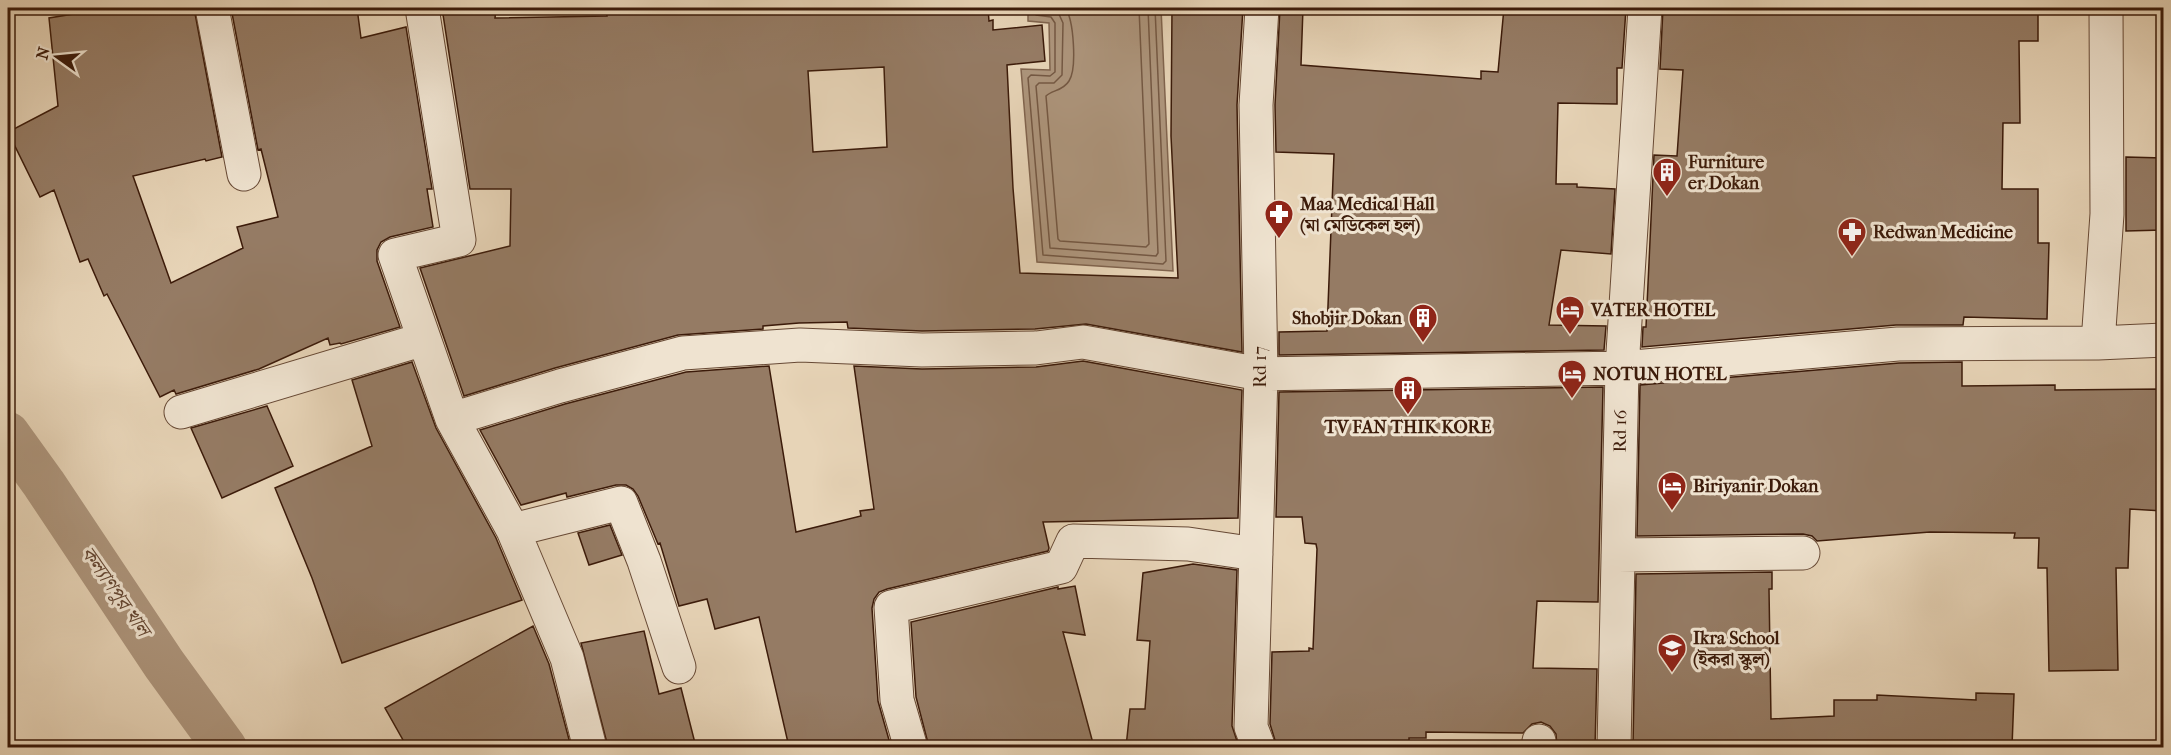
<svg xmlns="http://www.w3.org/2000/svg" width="2171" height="755" font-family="'IM FELL French Canon','Noto Serif Bengali',serif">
  <rect width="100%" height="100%" fill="#e7d4b7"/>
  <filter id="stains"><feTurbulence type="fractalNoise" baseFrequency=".00333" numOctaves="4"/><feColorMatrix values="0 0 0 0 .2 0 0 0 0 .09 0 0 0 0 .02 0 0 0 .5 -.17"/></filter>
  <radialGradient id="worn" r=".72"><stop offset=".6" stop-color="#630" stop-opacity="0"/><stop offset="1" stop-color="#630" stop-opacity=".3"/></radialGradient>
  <path fill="#ad957c" stroke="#80644e" stroke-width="1.5" d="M 1028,8 L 1161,8 L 1173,271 L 1037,262 L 1021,69 L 1050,70 L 1049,23 L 1028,21 Z"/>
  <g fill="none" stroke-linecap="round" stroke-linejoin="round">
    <path stroke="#745843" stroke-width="1.5" d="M 1034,8 L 1036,15 L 1051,17 L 1055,23 L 1055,72 L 1050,76 L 1031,75 L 1028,78 L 1043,255 L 1163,264 L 1166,261 L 1155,8
      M 1042,8 L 1058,12 L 1063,23 L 1062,75 L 1054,83 L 1039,83 L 1036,86 L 1050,248 L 1156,256 L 1158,253 L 1148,8
      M 1065,8 C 1074,19 1077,69 1069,81 C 1063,91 1052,90 1046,96 L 1058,239 L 1060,241 L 1146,247 L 1149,244 L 1139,8"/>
    <path stroke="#ad957c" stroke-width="44" d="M 8,434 L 44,484 L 164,664 L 225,748"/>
  </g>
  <path fill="#957b64" stroke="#3c1b0a" stroke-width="1.5" fill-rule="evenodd" d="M 92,8 L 194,8 L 222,157 L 206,161 L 205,159 L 133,176 L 171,283 L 243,248 L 237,227 L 278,217 L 261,149 L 258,150 L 231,8 L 357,8 L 361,38 L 406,27 L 432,189 L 427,189 L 433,227 L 390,237 L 381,242 L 377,250 L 377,261 L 400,327 L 341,344 L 340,343 L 330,345 L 328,338 L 259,369 L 176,394 L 174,390 L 160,397 L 107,294 L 104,296 L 88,259 L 80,262 L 54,190 L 40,197 L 8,132 L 58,106 L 49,18 L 93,11 Z
    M 442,8 L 496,8 L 495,18 L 607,16 L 606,8 L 651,8 L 651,14 L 813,8 L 988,8 L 989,21 L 993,20 L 993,30 L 1042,25 L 1045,61 L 1007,65 L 1013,188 L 1020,273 L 1178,278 L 1171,136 L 1172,8 L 1243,8 L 1237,105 L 1242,352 L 1086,324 L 1035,329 L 922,331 L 848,328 L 847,322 L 799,323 L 763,326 L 763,329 L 678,335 L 555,368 L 464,396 L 420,268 L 510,246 L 511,189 L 470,189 ZM 884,67 L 887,147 L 813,152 L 808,71 Z
    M 1280,8 L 1303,8 L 1301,65 L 1481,79 L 1481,71 L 1498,72 L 1504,8 L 1626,8 L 1622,68 L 1617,68 L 1617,104 L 1558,103 L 1556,184 L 1577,184 L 1577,187 L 1615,189 L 1611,254 L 1561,250 L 1549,325 L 1606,326 L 1604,350 L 1279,355 L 1279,332 L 1327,331 L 1334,154 L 1276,152 L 1275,105 Z
    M 1663,8 L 2038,8 L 2038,41 L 2019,41 L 2020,123 L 2003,123 L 2002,189 L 2038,189 L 2038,243 L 2049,243 L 2047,319 L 1964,317 L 1963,325 L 1896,325 L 1642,347 L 1643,327 L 1646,327 L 1654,155 L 1677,156 L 1683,70 L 1660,69 Z
    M 2126,157 L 2163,158 L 2163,230 L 2126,231 Z
    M 1083,361 L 1242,390 L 1238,518 L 1043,522 L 1049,548 L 1048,551 L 887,589 L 879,592 L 874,599 L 872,608 L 878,701 L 891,747 L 789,747 L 759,617 L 715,629 L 707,599 L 679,606 L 660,543 L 658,544 L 638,496 L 633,489 L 626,485 L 616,485 L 567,497 L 566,493 L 521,505 L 480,430 L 565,404 L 686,372 L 769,366 L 796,532 L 861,516 L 860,511 L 874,509 L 854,366 L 922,369 L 1036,367 Z
    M 412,362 L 436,428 L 496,538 L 522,600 L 342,663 L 312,578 L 275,488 L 372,446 L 352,380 Z
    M 1962,362 L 1962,386 L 2055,385 L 2055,390 L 2163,389 L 2163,511 L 2130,509 L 2128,568 L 2116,568 L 2118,670 L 2049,671 L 2047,568 L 2038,568 L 2039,538 L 2014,538 L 2015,533 L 1930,532 L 1817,541 L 1812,536 L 1803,534 L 1637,536 L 1640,385 L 1899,363 Z
    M 1603,387 L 1598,602 L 1537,601 L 1533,668 L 1597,669 L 1595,747 L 1557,747 L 1556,734 L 1550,726 L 1541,722 L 1532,724 L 1523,733 L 1426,732 L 1426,738 L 1409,738 L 1409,747 L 1277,747 L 1270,724 L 1272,652 L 1309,651 L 1309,648 L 1313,649 L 1317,549 L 1316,544 L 1305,543 L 1302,517 L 1276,517 L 1279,392 Z
    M 267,406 L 293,466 L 222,498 L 191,428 Z
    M 610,525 L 622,555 L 589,565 L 578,533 Z
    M 1193,564 L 1237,570 L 1232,726 L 1239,747 L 1126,747 L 1130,709 L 1145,709 L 1150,641 L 1137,640 L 1143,573 Z
    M 1772,572 L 1772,589 L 1769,589 L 1771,719 L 1834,716 L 1834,700 L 1877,700 L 1877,695 L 1976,700 L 1976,693 L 2014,694 L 2012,747 L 1633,747 L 1636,574 Z
    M 1075,586 L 1085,635 L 1063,632 L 1094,747 L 929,747 L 916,697 L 911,622 L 1058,587 L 1058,589 Z
    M 533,626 L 549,664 L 571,747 L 407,747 L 385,708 Z
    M 644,631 L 659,694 L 681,688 L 696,747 L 608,747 L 581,643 Z"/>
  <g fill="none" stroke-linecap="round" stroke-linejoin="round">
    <g stroke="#674935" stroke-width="35">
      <path id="minor" d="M 212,8 L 244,174
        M 422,8 L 459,240 L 395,255 L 452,419
        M 2098,343 L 2107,214 L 2106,8
        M 181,412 L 424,339
        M 513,530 L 621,503 L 644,561 L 679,667
        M 1618,555 L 1803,553
        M 590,748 L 567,658 L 513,530 L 452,419 L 560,386 L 683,353 L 800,345 L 922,350 L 1036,348 L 1083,342 L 1261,374 L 1622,368 L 1898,344 L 2098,343 L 2164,340
        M 911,748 L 897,700 L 891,607 L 1061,567 L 1073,541 L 1188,544 L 1256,554
        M 1259,748 L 1251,727 L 1261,374 L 1256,105 L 1262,8
        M 1538,748 L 1539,741
        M 1614,748 L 1622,368 L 1645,8"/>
    </g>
    <use href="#minor" stroke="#efe3d0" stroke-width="33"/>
  </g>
  <defs>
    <g id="building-pin" transform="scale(1.5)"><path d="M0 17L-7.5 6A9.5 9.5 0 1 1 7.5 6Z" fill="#8f2418" stroke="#efe3d0"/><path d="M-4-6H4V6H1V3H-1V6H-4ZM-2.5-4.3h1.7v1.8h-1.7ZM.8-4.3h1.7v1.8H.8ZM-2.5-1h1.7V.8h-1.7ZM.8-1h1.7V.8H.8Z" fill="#fff"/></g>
    <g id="pharmacy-pin" transform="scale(1.5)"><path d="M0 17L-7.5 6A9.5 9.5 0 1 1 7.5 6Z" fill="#8f2418" stroke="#efe3d0"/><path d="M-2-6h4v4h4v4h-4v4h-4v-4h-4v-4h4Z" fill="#fff"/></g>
    <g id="hotel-pin" transform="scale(1.5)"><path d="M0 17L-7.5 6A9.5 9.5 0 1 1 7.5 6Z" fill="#8f2418" stroke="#efe3d0"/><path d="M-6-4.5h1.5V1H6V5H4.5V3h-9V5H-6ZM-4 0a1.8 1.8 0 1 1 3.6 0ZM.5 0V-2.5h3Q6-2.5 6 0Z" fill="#fff"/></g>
    <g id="school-pin" transform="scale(1.5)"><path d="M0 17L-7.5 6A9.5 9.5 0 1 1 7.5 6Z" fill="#8f2418" stroke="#efe3d0"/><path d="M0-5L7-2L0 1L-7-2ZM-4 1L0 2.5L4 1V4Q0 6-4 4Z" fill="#fff"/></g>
  </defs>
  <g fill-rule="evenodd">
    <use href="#building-pin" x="1667" y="172"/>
    <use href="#pharmacy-pin" x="1279" y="214"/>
    <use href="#pharmacy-pin" x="1852" y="232"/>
    <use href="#hotel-pin" x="1570" y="310"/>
    <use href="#building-pin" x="1423" y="318"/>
    <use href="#hotel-pin" x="1572" y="374"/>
    <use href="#building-pin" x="1408" y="390"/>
    <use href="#hotel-pin" x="1672" y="486"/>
    <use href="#school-pin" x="1672" y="648"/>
  </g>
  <g text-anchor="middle" stroke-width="6" stroke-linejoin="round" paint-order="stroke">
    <g font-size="18" font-weight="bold" fill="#3c1b0a" stroke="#efe3d0" text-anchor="start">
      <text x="1688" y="168">Furniture<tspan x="1688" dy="21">er Dokan</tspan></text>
      <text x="1300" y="210">Maa Medical Hall<tspan x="1300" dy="21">(মা মেডিকেল হল)</tspan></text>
      <text x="1873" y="238">Redwan Medicine</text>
      <text x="1591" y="316">VATER HOTEL</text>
      <text x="1402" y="324" text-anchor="end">Shobjir Dokan</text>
      <text x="1593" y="380">NOTUN HOTEL</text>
      <text x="1408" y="433" text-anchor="middle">TV FAN THIK KORE</text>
      <text x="1693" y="492">Biriyanir Dokan</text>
      <text x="1693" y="644">Ikra School<tspan x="1693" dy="21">(ইকরা স্কুল)</tspan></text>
    </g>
    <g font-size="18" fill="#3c1b0a" stroke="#efe3d0">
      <text transform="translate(1260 367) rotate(-90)" y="6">Rd 17</text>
      <text transform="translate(1620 431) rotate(-89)" y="6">Rd 16</text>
    </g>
    <g font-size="20" font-style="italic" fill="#644632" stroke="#efe3d0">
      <text transform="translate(116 591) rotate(55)" y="7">কল্যাণপুর খাল</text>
    </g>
  </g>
  <rect width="2171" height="755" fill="none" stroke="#e7d4b7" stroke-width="30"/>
  <rect x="9" y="9" width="2153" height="737" fill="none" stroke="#3c1b0a" stroke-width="3"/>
  <rect x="15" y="15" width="2141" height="725" fill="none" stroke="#3c1b0a" stroke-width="1.5"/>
  <g transform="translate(57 57) rotate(285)" stroke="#efe3d0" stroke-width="4.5" paint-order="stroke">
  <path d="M0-4.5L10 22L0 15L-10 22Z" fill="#3c1b0a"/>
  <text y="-9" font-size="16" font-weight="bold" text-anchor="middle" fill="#3c1b0a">N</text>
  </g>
  <rect width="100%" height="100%" filter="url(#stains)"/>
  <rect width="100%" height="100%" fill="url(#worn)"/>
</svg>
